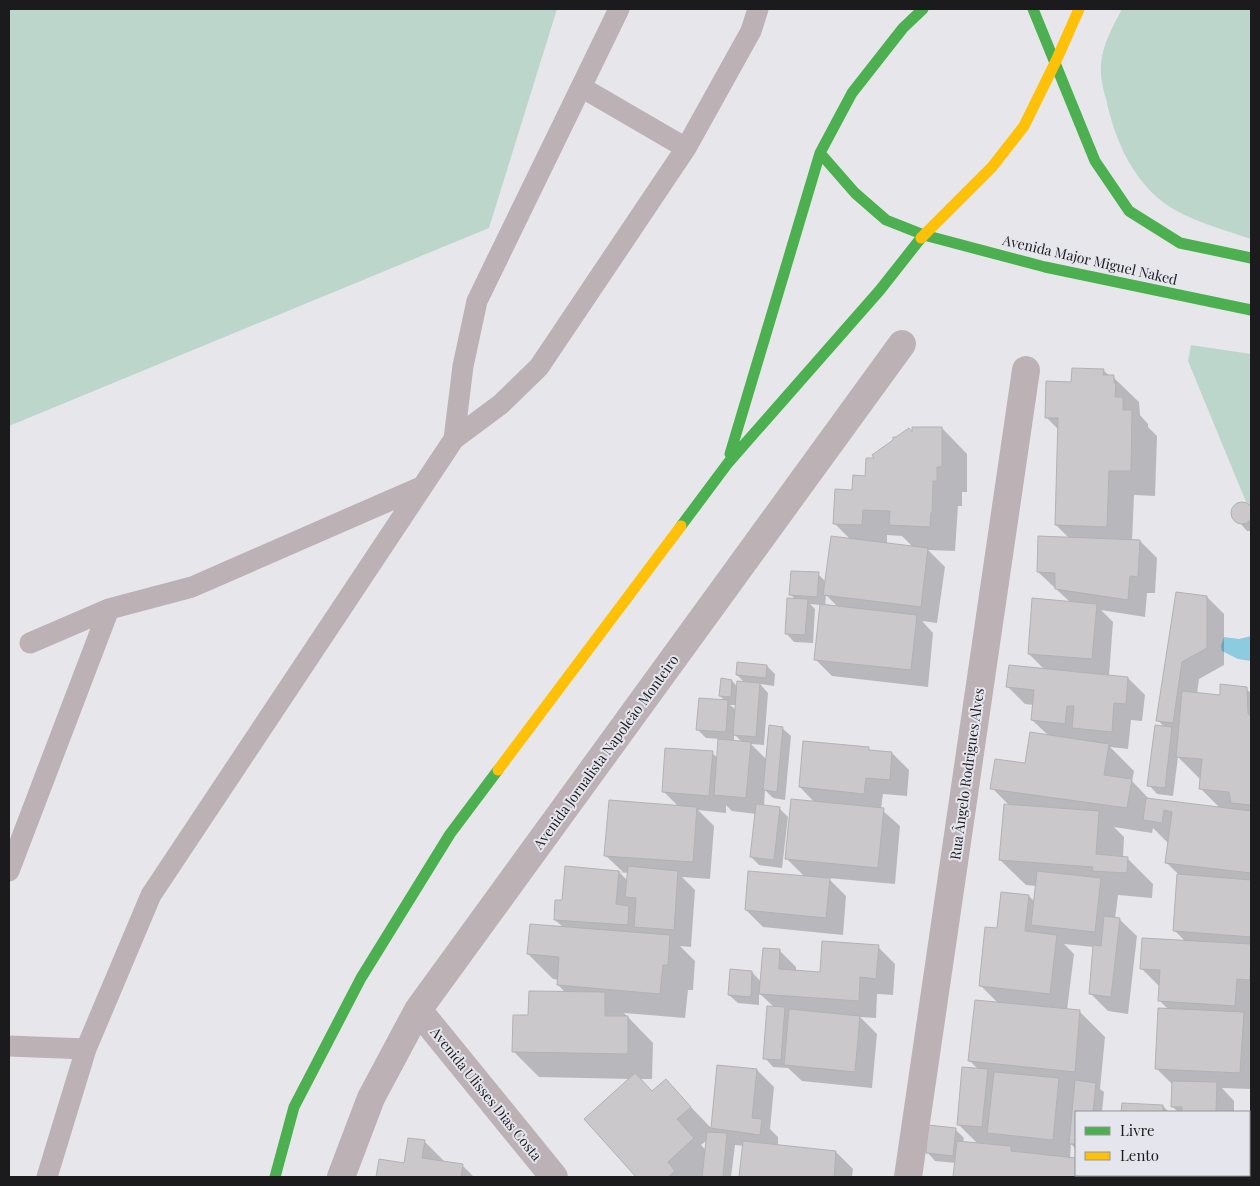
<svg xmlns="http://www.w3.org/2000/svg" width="1260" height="1186" font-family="'Playfair Display',serif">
  <rect width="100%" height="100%" fill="#e7e7eb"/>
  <path fill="#bcd6cb" d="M 9,9 L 557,9 L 489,228 L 9,426 Z
    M 1122,9 L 1251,9 L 1251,239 C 1227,231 1192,221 1170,207 C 1133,183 1115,140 1106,99 C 1103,89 1100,76 1101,65 C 1102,45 1113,26 1122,9 Z
    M 1191,345 L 1251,354 L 1251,514 L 1188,361 Z"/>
  <path fill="#8dcbe0" d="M 1251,636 L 1251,661 L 1238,659 L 1222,651 L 1221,646 L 1224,637 L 1239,639 Z"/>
  <path fill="#0003" fill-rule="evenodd" d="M 1103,370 L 1110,376 L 1113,377 L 1139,402 L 1140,415 L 1148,424 L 1148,427 L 1157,436 L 1155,496 L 1134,495 L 1132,541 L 1140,541 L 1157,558 L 1155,593 L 1147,593 L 1145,617 L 1101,610 L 1113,622 L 1109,676 L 1128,678 L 1145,695 L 1142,721 L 1131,720 L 1128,749 L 1110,747 L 1134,771 L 1132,781 L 1150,800 L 1220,808 L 1200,788 L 1201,780 L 1178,757 L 1173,796 L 1157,794 L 1149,785 L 1164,727 L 1158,720 L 1207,597 L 1224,614 L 1224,665 L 1199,679 L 1197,694 L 1221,697 L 1246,689 L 1251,693 L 1251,1089 L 1222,1088 L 1234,1101 L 1234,1112 L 1178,1112 L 1172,1106 L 1173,1085 L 1156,1068 L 1169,1010 L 1160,1001 L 1160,987 L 1141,968 L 1185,941 L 1174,930 L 1178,874 L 1166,862 L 1169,844 L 1153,828 L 1152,833 L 1114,827 L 1124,837 L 1123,858 L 1128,859 L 1153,884 L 1152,898 L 1118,895 L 1115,919 L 1119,919 L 1137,936 L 1128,1014 L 1108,1011 L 1091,994 L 1094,947 L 1064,944 L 1074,954 L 1067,1010 L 1080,1012 L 1105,1037 L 1100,1089 L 1104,1092 L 1102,1112 L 1076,1112 L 1076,1149 L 1071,1144 L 1070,1158 L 1076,1159 L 1076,1175 L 1093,1175 L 1095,1177 L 954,1177 L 956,1163 L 935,1161 L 927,1152 L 955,1129 L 964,1138 L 963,1142 L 978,1144 L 958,1124 L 979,1070 L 970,1061 L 998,1003 L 980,985 L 998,930 L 1029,896 L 1035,902 L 1037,886 L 1026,885 L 1000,860 L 1009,805 L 992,788 L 1026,764 L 1049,736 L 1032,720 L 1034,705 L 1025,704 L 1008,687 L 1044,669 L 1029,654 L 1071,603 L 1038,572 L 1069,538 L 1056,525 L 1059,430 L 1047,418 L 1072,383 Z
    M 942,428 L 967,454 L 967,492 L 962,492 L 962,506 L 958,506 L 955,551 L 928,550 L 945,567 L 937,623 L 922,621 L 933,633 L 928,687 L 832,676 L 815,659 L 821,605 L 810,604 L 815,609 L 813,643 L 794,642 L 786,633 L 796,600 L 790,594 L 818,574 L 826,582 L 851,540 L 834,523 L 853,491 L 867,477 L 877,460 L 913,434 ZM 887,535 L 902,536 L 914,548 L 887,544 ZM 826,595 L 838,607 L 825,606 Z
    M 1245,504 L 1251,509 L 1251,531 L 1247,531 L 1232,514 L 1236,506 Z
    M 767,666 L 775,674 L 774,686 L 760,684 L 768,693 L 764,745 L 751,744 L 767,760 L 782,728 L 791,736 L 785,800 L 773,798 L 765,790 L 764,807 L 780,809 L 788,817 L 782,868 L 759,865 L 751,857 L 756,814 L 732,811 L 726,805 L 726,813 L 698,810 L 714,826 L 710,879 L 682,877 L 695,890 L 691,947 L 680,946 L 695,961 L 693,990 L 688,990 L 685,1018 L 624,1013 L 653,1043 L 652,1079 L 640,1079 L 653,1092 L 666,1081 L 712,1129 L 718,1066 L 757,1070 L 774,1087 L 770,1129 L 778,1137 L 778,1146 L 836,1152 L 853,1169 L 852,1177 L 740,1177 L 744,1146 L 735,1145 L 731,1177 L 638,1177 L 585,1119 L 630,1079 L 539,1077 L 514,1052 L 566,993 L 558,985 L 559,980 L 553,979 L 528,954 L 563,927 L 555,920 L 563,902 L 566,867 L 623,872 L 605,855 L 679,807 L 663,791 L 712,753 L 718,758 L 720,739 L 706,738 L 697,729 L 725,701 L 720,696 L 732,681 L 738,687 L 745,683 L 737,675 ZM 730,705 L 736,705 L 736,710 ZM 734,734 L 742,742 L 734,742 ZM 619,872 L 628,873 L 628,881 ZM 707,1140 L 706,1150 L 701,1145 Z
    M 868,748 L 871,752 L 892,753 L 909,770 L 907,796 L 883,794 L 881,809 L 900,826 L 895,884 L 828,878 L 846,896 L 843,935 L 763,927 L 746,910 L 805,877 L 787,859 L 815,803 L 800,787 Z
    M 878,947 L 895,964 L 893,995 L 877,994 L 876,1018 L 860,1017 L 877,1034 L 872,1088 L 802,1081 L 788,1068 L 773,1067 L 765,1058 L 774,1007 L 759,993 L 759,1005 L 738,1003 L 729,995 L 752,972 L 761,982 L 779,950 L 796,967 L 796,971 L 821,973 Z
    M 1123,1105 L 1163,1106 L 1169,1112 L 1123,1112 Z
    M 424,1141 L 446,1163 L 462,1165 L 474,1177 L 378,1177 L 380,1161 L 405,1164 Z
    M 1098,1175 L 1244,1175 L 1246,1177 L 1100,1177 Z"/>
  <path fill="#cac8ca" stroke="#b2b1b3" d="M 1072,368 L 1104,369 L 1103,375 L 1114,375 L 1114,383 L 1116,383 L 1115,397 L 1123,397 L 1123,410 L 1132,410 L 1131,471 L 1109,471 L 1107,527 L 1055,525 L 1058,418 L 1045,418 L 1046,381 L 1071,382 Z
    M 912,427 L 942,427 L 942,467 L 937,467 L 937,481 L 933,481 L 932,513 L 931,513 L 930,527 L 889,525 L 890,511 L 863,510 L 862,525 L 833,524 L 835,489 L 852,490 L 853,475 L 865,476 L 866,458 L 874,458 L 872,455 L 893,440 L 893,437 L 896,437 L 909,428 L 912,432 Z
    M1231 513a11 11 0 1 1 22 0a11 11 0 1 1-22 0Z
    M 831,536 L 928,548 L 921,607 L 823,595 Z
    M 1038,536 L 1140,540 L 1138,577 L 1130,576 L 1128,600 L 1055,589 L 1055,573 L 1037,572 Z
    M 791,571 L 819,572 L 817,597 L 789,595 Z
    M 1176,592 L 1207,596 L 1207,648 L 1182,662 L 1173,723 L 1156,721 Z
    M 787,598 L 808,599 L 805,635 L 785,634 Z
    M 1032,598 L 1097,604 L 1092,659 L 1028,654 Z
    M 820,604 L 917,615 L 911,670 L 814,660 Z
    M 737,662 L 767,665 L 766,678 L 736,675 Z
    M 1009,665 L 1128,677 L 1126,704 L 1114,703 L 1112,732 L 1072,728 L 1074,706 L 1067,706 L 1065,724 L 1031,720 L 1034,690 L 1006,687 Z
    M 721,678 L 732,680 L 731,697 L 719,696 Z
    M 737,681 L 760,683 L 756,737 L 733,735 Z
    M 1220,684 L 1247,687 L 1248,713 L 1251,717 L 1251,805 L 1231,803 L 1229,792 L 1199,789 L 1202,759 L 1176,757 L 1182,691 L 1220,695 Z
    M 699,698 L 728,700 L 726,732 L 696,730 Z
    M 769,725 L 783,727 L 777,792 L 763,790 Z
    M 1155,725 L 1172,727 L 1165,788 L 1147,786 Z
    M 1030,732 L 1109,744 L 1104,775 L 1132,779 L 1127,808 L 990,789 L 995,759 L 1025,763 Z
    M 718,739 L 751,742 L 746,798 L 714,795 Z
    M 803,741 L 869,747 L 869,750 L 892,752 L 890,780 L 866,778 L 864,794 L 799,787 Z
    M 665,748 L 713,751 L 709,796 L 662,792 Z
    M 1146,798 L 1251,811 L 1251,873 L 1165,863 L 1172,812 L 1164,810 L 1162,823 L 1143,820 Z
    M 791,799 L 884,808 L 878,868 L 785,859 Z
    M 609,800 L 697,807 L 693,862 L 604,856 Z
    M 756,804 L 780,807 L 774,860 L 750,857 Z
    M 1004,804 L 1099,811 L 1096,854 L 1128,857 L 1127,873 L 1092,871 L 1093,867 L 999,860 Z
    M 565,866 L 619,871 L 616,904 L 629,906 L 628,925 L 554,920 L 555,900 L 562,900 Z
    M 628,866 L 678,871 L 674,930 L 634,927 L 636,898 L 625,897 Z
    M 748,871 L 830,878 L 826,918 L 745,910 Z
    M 1037,871 L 1101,878 L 1095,932 L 1031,925 Z
    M 1177,874 L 1251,880 L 1251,937 L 1173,931 Z
    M 1001,892 L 1029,895 L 1025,931 L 1057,935 L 1050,994 L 979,986 L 985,927 L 997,928 Z
    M 1104,916 L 1120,918 L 1111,997 L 1089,994 L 1093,945 L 1101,946 Z
    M 530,924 L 670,935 L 668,965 L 663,965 L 660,994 L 557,985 L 559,957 L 527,954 Z
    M 1142,938 L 1251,944 L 1250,980 L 1237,979 L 1235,1006 L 1158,1001 L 1160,970 L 1140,969 Z
    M 822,941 L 879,945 L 876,979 L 860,977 L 859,1001 L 759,994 L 763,948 L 780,949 L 779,969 L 820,972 Z
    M 730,969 L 752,971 L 751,997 L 728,995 Z
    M 529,991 L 605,992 L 605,1016 L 628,1016 L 628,1054 L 512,1052 L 513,1015 L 528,1015 Z
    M 975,1000 L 1080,1010 L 1075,1072 L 968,1061 Z
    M 767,1006 L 785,1007 L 781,1060 L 763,1059 Z
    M 1158,1008 L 1244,1012 L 1240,1073 L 1155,1069 Z
    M 789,1009 L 860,1016 L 855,1072 L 784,1065 Z
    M 717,1065 L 757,1069 L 752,1118 L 762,1119 L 760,1135 L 711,1128 Z
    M 962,1067 L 988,1069 L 982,1127 L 957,1125 Z
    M 994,1072 L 1059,1078 L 1053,1140 L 987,1133 Z
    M 635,1073 L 652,1091 L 666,1079 L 691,1107 L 677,1119 L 694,1138 L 668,1162 L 675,1171 L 668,1177 L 636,1177 L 584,1119 Z
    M 1075,1080 L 1096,1083 L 1093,1112 L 1076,1112 L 1076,1144 L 1069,1144 Z
    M 1172,1081 L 1217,1082 L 1216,1112 L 1182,1112 L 1182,1107 L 1171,1107 Z
    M 1122,1103 L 1163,1105 L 1163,1112 L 1121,1112 Z
    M 928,1125 L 956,1128 L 953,1156 L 926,1153 Z
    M 707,1132 L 727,1133 L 723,1177 L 702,1177 Z
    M 408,1138 L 425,1140 L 422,1158 L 463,1164 L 461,1177 L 376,1177 L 379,1159 L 404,1163 Z
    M 743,1141 L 836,1151 L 834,1177 L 739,1177 Z
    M 957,1141 L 1011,1146 L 1011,1151 L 1076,1158 L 1076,1177 L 953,1177 Z
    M 1099,1175 L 1218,1175 L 1218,1177 L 1121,1177 Z"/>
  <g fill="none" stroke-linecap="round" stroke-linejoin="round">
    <path stroke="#bcb1b4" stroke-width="21" d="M 581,87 L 686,148
      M 454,439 L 463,366 L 477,301 L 619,9
      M 30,643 L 109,609 L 192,587 L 423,486
      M 9,871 L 109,609
      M 9,1046 L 86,1049
      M 47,1177 L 86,1049 L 151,895 L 454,439 L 501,404 L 539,367 L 686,148 L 751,31 L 758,9"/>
    <path stroke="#bcb1b4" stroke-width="28" d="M 418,1010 L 554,1177
      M 341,1177 L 371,1098 L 418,1010 L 902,344
      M 908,1177 L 1026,370"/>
    <path stroke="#4caf50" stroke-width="11" d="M 1033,9 L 1095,161 L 1129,211 L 1180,243 L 1251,258
      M 820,153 L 855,193 L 886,220 L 924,235 L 1045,267 L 1251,310
      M 730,454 L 820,153 L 852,93 L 903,28 L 923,9
      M 681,526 L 728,463 L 880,290 L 921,238
      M 275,1177 L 294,1107 L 361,978 L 450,834 L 498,770"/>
    <path stroke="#ffc107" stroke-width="11" d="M 921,238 L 992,167 L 1024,126 L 1056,61 L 1079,9
      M 498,770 L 681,526"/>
  </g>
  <g text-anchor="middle" stroke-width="4" stroke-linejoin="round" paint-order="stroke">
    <g font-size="14" fill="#1b1b1d" stroke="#e5e5ed">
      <text transform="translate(1090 260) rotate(13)" y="5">Avenida Major Miguel Naked</text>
      <text transform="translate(606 752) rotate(-54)" y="5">Avenida Jornalista Napoleão Monteiro</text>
      <text transform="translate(967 774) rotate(-82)" y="5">Rua Ângelo Rodrigues Alves</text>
      <text transform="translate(486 1094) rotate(51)" y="5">Avenida Ulisses Dias Costa</text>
    </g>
  </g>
  <rect width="1260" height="1186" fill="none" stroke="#1b1b1d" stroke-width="20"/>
  <rect x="1075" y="1111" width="175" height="65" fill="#e5e5ed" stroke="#94949a"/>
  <rect x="1085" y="1127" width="25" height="8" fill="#4caf50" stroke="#94949a"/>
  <text x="1120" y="1136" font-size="15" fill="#1b1b1d">Livre</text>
  <rect x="1085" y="1152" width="25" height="8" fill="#ffc107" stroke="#94949a"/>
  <text x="1120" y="1161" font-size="15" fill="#1b1b1d">Lento</text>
</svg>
